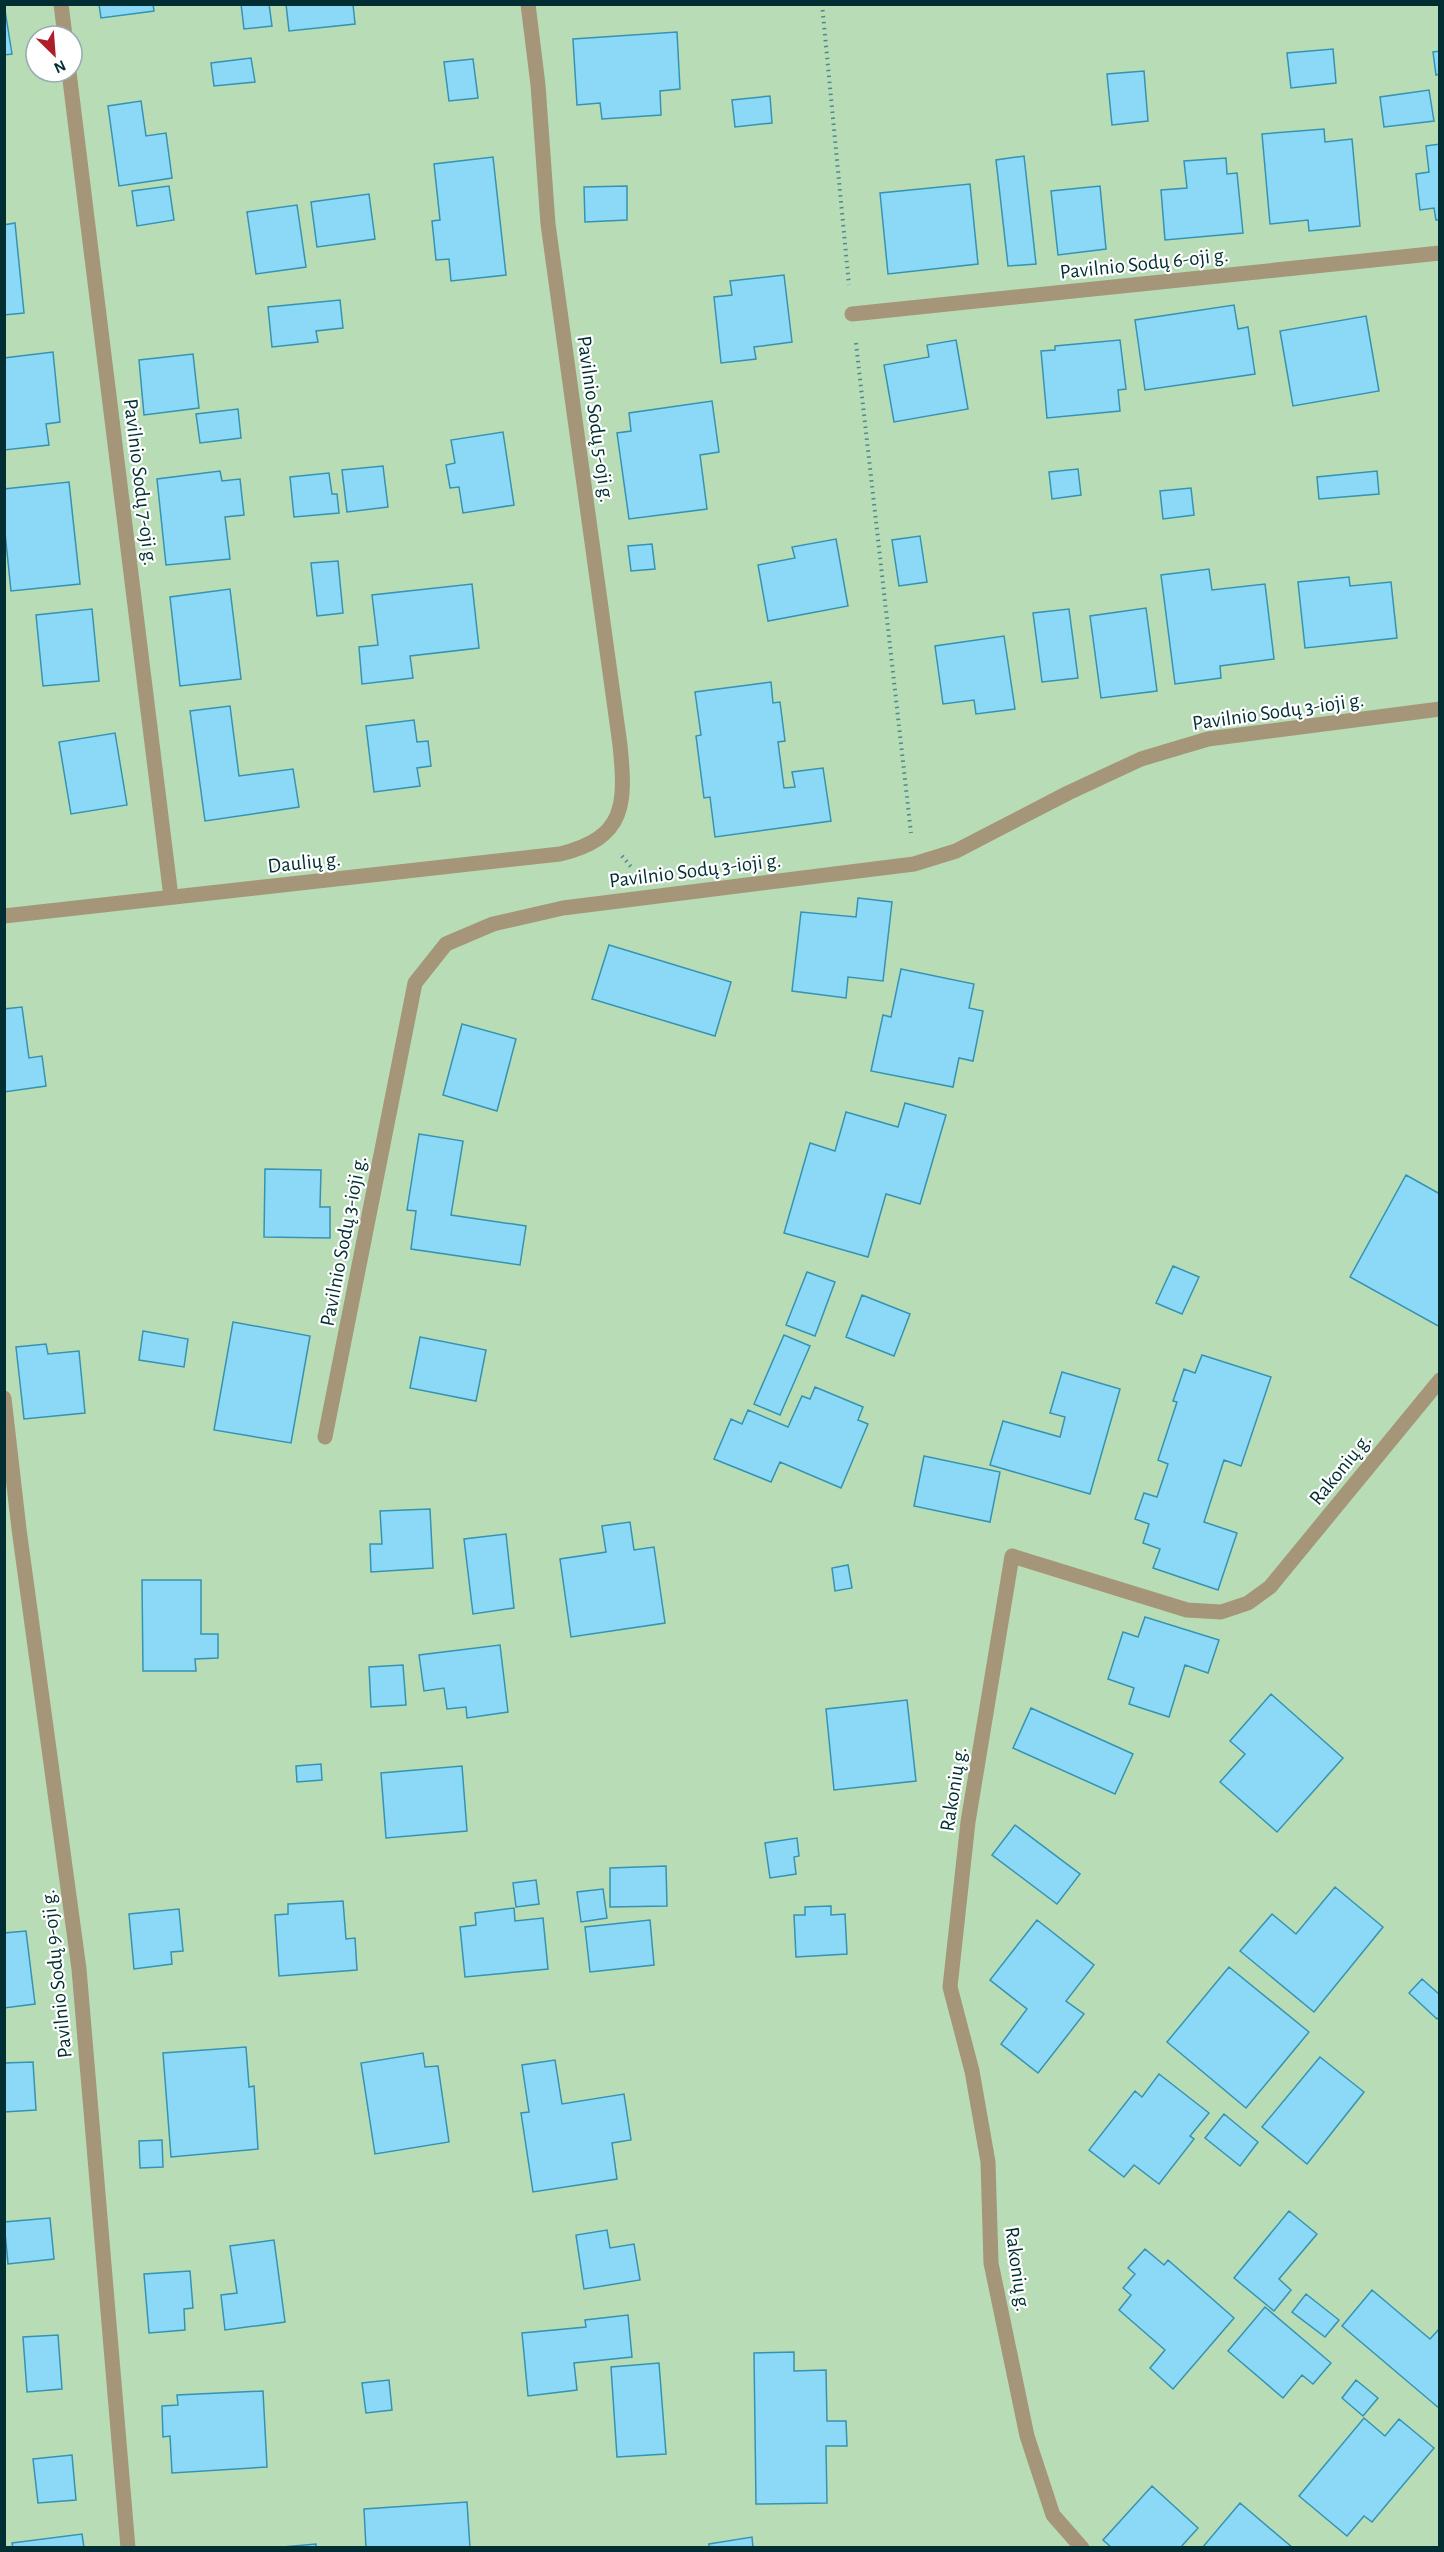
<svg xmlns="http://www.w3.org/2000/svg" width="1444" height="2552" font-family="'Alegreya Sans',sans-serif">
  <rect width="100%" height="100%" fill="#a5f5fd"/>
  <path fill="#b8dcb6" fill-rule="evenodd" d="M 5,5 L 1439,5 L 1439,2547 L 5,2547 ZM 36,36 L 72,36 L 72,72 L 36,72 Z"/>
  <path fill="#8bd9f6" stroke="#3594b2" stroke-width="1.5" d="M 4,4 L 12,54 L 4,55 Z
    M 99,4 L 153,4 L 154,11 L 101,18 Z
    M 241,4 L 269,4 L 272,26 L 244,29 Z
    M 286,4 L 353,4 L 355,24 L 289,31 Z
    M 677,32 L 680,89 L 660,91 L 661,115 L 602,119 L 600,103 L 577,105 L 573,39 Z
    M 1333,49 L 1336,83 L 1291,88 L 1287,53 Z
    M 1440,51 L 1440,74 L 1436,75 L 1433,52 Z
    M 251,58 L 255,82 L 214,86 L 211,63 Z
    M 473,59 L 478,98 L 449,101 L 444,62 Z
    M 1144,71 L 1148,121 L 1112,125 L 1107,74 Z
    M 1429,90 L 1434,121 L 1384,127 L 1380,97 Z
    M 770,96 L 772,123 L 735,127 L 732,100 Z
    M 141,101 L 146,136 L 166,133 L 172,178 L 119,186 L 108,106 Z
    M 1324,129 L 1325,142 L 1352,139 L 1360,226 L 1309,231 L 1308,220 L 1270,224 L 1262,134 Z
    M 1440,144 L 1440,220 L 1436,220 L 1434,208 L 1420,210 L 1416,174 L 1429,172 L 1426,146 Z
    M 1024,156 L 1036,264 L 1008,266 L 996,160 Z
    M 493,157 L 506,275 L 451,281 L 449,259 L 436,260 L 432,221 L 440,220 L 434,164 Z
    M 1226,158 L 1227,174 L 1237,173 L 1243,233 L 1165,240 L 1161,190 L 1187,188 L 1184,161 Z
    M 970,184 L 978,264 L 888,274 L 880,193 Z
    M 169,186 L 174,220 L 137,226 L 132,191 Z
    M 627,186 L 627,220 L 585,222 L 584,187 Z
    M 1100,186 L 1106,249 L 1058,255 L 1051,191 Z
    M 369,194 L 375,239 L 317,247 L 311,202 Z
    M 297,205 L 306,267 L 256,274 L 247,212 Z
    M 15,223 L 24,313 L 4,315 L 4,225 Z
    M 784,275 L 792,342 L 754,347 L 756,359 L 721,363 L 714,297 L 732,295 L 730,281 Z
    M 340,300 L 343,328 L 316,331 L 318,342 L 272,347 L 268,307 Z
    M 1234,305 L 1238,329 L 1248,327 L 1255,374 L 1145,390 L 1135,320 Z
    M 1366,316 L 1379,391 L 1293,406 L 1280,331 Z
    M 956,340 L 968,409 L 894,422 L 884,365 L 929,357 L 927,345 Z
    M 1120,340 L 1126,389 L 1118,390 L 1120,411 L 1047,418 L 1041,351 L 1055,350 L 1055,346 Z
    M 53,352 L 60,422 L 46,424 L 49,445 L 4,450 L 4,358 Z
    M 193,354 L 199,408 L 144,415 L 139,360 Z
    M 712,401 L 719,452 L 700,455 L 707,509 L 629,519 L 617,433 L 631,431 L 629,413 Z
    M 238,409 L 241,438 L 200,443 L 196,414 Z
    M 503,432 L 514,505 L 463,513 L 459,487 L 450,488 L 446,465 L 455,463 L 451,440 Z
    M 383,466 L 388,507 L 347,512 L 342,470 Z
    M 1078,469 L 1081,495 L 1052,499 L 1049,472 Z
    M 220,471 L 222,481 L 240,479 L 244,515 L 225,517 L 230,559 L 166,565 L 157,479 Z
    M 1377,471 L 1379,494 L 1319,499 L 1317,477 Z
    M 329,473 L 332,494 L 337,494 L 339,513 L 294,517 L 290,477 Z
    M 69,482 L 80,584 L 11,591 L 4,523 L 4,489 Z
    M 1191,488 L 1194,515 L 1163,519 L 1160,491 Z
    M 920,536 L 927,582 L 899,586 L 892,540 Z
    M 836,539 L 848,606 L 768,621 L 758,565 L 795,558 L 792,547 Z
    M 652,544 L 655,569 L 631,571 L 628,546 Z
    M 338,561 L 343,613 L 317,616 L 311,563 Z
    M 1209,569 L 1212,590 L 1265,584 L 1274,659 L 1220,666 L 1221,678 L 1175,684 L 1161,575 Z
    M 1349,577 L 1350,586 L 1391,582 L 1397,638 L 1305,648 L 1298,582 Z
    M 472,584 L 479,648 L 410,656 L 413,678 L 362,684 L 359,647 L 378,645 L 372,595 Z
    M 230,589 L 241,679 L 180,686 L 170,597 Z
    M 1146,608 L 1157,691 L 1101,698 L 1090,616 Z
    M 92,609 L 99,681 L 43,686 L 36,615 Z
    M 1069,609 L 1078,678 L 1042,682 L 1033,613 Z
    M 1004,636 L 1015,709 L 976,714 L 974,700 L 943,704 L 935,646 Z
    M 771,682 L 773,703 L 780,702 L 785,741 L 778,742 L 784,788 L 795,787 L 792,772 L 823,768 L 831,821 L 715,837 L 710,797 L 704,798 L 696,736 L 701,735 L 695,692 Z
    M 230,706 L 239,776 L 293,769 L 299,807 L 205,821 L 190,711 Z
    M 414,720 L 417,742 L 428,741 L 431,766 L 417,768 L 420,786 L 374,792 L 366,726 Z
    M 115,733 L 127,805 L 71,814 L 59,742 Z
    M 858,898 L 892,902 L 883,981 L 848,977 L 846,998 L 792,991 L 801,912 L 856,917 Z
    M 609,945 L 731,982 L 715,1036 L 592,999 Z
    M 901,969 L 974,984 L 969,1008 L 983,1011 L 973,1061 L 959,1058 L 953,1087 L 871,1071 L 883,1015 L 891,1017 Z
    M 22,1007 L 29,1058 L 42,1056 L 46,1086 L 4,1092 L 4,1009 Z
    M 462,1024 L 516,1039 L 497,1111 L 443,1095 Z
    M 905,1103 L 946,1115 L 920,1204 L 886,1194 L 868,1257 L 784,1233 L 810,1143 L 835,1151 L 846,1112 L 898,1127 Z
    M 419,1134 L 463,1141 L 451,1215 L 526,1226 L 520,1265 L 411,1249 L 416,1211 L 407,1210 Z
    M 265,1169 L 321,1170 L 320,1207 L 330,1207 L 330,1238 L 264,1237 Z
    M 1406,1175 L 1440,1194 L 1440,1327 L 1350,1277 Z
    M 1173,1266 L 1199,1277 L 1182,1314 L 1156,1303 Z
    M 807,1272 L 835,1282 L 815,1336 L 786,1325 Z
    M 862,1295 L 910,1314 L 894,1356 L 846,1337 Z
    M 233,1322 L 310,1336 L 291,1443 L 214,1430 Z
    M 143,1331 L 188,1339 L 184,1367 L 139,1360 Z
    M 784,1335 L 810,1346 L 780,1415 L 754,1404 Z
    M 420,1337 L 486,1350 L 476,1401 L 410,1388 Z
    M 46,1344 L 48,1354 L 79,1351 L 85,1413 L 24,1419 L 16,1347 Z
    M 1202,1355 L 1271,1377 L 1241,1466 L 1224,1460 L 1204,1522 L 1237,1533 L 1218,1590 L 1153,1568 L 1160,1549 L 1143,1543 L 1149,1524 L 1135,1519 L 1144,1493 L 1157,1497 L 1168,1464 L 1158,1460 L 1177,1402 L 1173,1401 L 1184,1369 L 1195,1373 Z
    M 1062,1372 L 1120,1389 L 1090,1494 L 990,1465 L 1003,1421 L 1060,1437 L 1065,1417 L 1050,1413 Z
    M 815,1387 L 863,1407 L 858,1420 L 868,1424 L 841,1488 L 780,1462 L 771,1482 L 714,1459 L 731,1419 L 742,1424 L 748,1410 L 788,1427 L 802,1396 L 810,1399 Z
    M 924,1456 L 1000,1472 L 990,1522 L 914,1506 Z
    M 430,1509 L 433,1568 L 371,1572 L 370,1544 L 382,1544 L 380,1511 Z
    M 630,1522 L 634,1550 L 654,1547 L 665,1623 L 571,1637 L 560,1559 L 606,1552 L 602,1526 Z
    M 506,1534 L 514,1608 L 473,1614 L 464,1539 Z
    M 848,1565 L 852,1588 L 835,1591 L 832,1568 Z
    M 142,1580 L 201,1580 L 201,1634 L 218,1634 L 218,1658 L 195,1659 L 196,1671 L 143,1671 Z
    M 1145,1617 L 1219,1640 L 1208,1673 L 1185,1665 L 1169,1717 L 1129,1704 L 1134,1688 L 1108,1679 L 1123,1632 L 1138,1637 Z
    M 500,1645 L 508,1712 L 467,1718 L 466,1707 L 447,1709 L 444,1688 L 424,1691 L 419,1655 Z
    M 403,1665 L 406,1705 L 371,1707 L 369,1667 Z
    M 1271,1694 L 1343,1758 L 1277,1832 L 1220,1782 L 1245,1754 L 1230,1741 Z
    M 907,1700 L 916,1781 L 834,1790 L 826,1709 Z
    M 1031,1708 L 1133,1754 L 1115,1794 L 1013,1748 Z
    M 321,1764 L 322,1780 L 297,1782 L 296,1766 Z
    M 462,1766 L 467,1831 L 386,1838 L 381,1773 Z
    M 1015,1825 L 1080,1874 L 1057,1904 L 992,1855 Z
    M 797,1838 L 799,1856 L 794,1857 L 796,1874 L 770,1878 L 765,1843 Z
    M 666,1866 L 667,1906 L 610,1907 L 610,1868 Z
    M 536,1880 L 539,1904 L 516,1907 L 513,1883 Z
    M 1335,1887 L 1383,1927 L 1314,2012 L 1240,1951 L 1272,1914 L 1296,1934 Z
    M 603,1889 L 607,1918 L 581,1922 L 577,1892 Z
    M 343,1901 L 346,1939 L 355,1938 L 357,1970 L 279,1976 L 275,1915 L 288,1914 L 288,1904 Z
    M 831,1906 L 831,1915 L 845,1914 L 847,1954 L 796,1957 L 794,1915 L 805,1915 L 805,1907 Z
    M 514,1908 L 515,1921 L 543,1918 L 548,1969 L 465,1977 L 460,1927 L 476,1925 L 475,1913 Z
    M 179,1909 L 183,1951 L 171,1952 L 172,1964 L 134,1969 L 129,1914 Z
    M 650,1920 L 654,1965 L 590,1972 L 585,1927 Z
    M 1037,1920 L 1094,1965 L 1066,2001 L 1084,2014 L 1038,2073 L 1001,2044 L 1027,2009 L 990,1980 Z
    M 26,1931 L 35,2004 L 4,2008 L 4,1933 Z
    M 1229,1967 L 1309,2032 L 1246,2108 L 1167,2042 Z
    M 1422,1979 L 1440,1995 L 1440,2016 L 1437,2019 L 1409,1993 Z
    M 246,2047 L 249,2087 L 254,2086 L 258,2149 L 171,2157 L 163,2053 Z
    M 423,2053 L 425,2067 L 438,2066 L 449,2142 L 375,2154 L 361,2063 Z
    M 1320,2057 L 1364,2092 L 1307,2164 L 1262,2127 Z
    M 555,2060 L 562,2104 L 624,2094 L 631,2140 L 612,2143 L 617,2179 L 533,2192 L 521,2113 L 529,2112 L 522,2065 Z
    M 33,2062 L 36,2110 L 4,2112 L 4,2063 Z
    M 1159,2074 L 1209,2113 L 1190,2136 L 1194,2139 L 1159,2184 L 1134,2165 L 1124,2177 L 1089,2150 L 1135,2091 L 1142,2097 Z
    M 1224,2114 L 1258,2142 L 1240,2166 L 1205,2138 Z
    M 162,2140 L 163,2167 L 140,2168 L 139,2141 Z
    M 1289,2211 L 1317,2234 L 1279,2279 L 1291,2290 L 1274,2311 L 1234,2278 Z
    M 50,2218 L 54,2259 L 8,2264 L 4,2222 Z
    M 607,2230 L 610,2248 L 634,2244 L 640,2280 L 584,2289 L 576,2235 Z
    M 274,2240 L 285,2322 L 225,2330 L 221,2295 L 237,2293 L 230,2246 Z
    M 1145,2249 L 1164,2265 L 1168,2260 L 1234,2318 L 1173,2389 L 1150,2368 L 1165,2350 L 1119,2310 L 1131,2295 L 1123,2288 L 1135,2274 L 1128,2268 Z
    M 190,2271 L 193,2308 L 184,2309 L 185,2330 L 149,2333 L 144,2274 Z
    M 1372,2290 L 1430,2339 L 1440,2328 L 1440,2409 L 1342,2326 Z
    M 1306,2294 L 1339,2320 L 1325,2337 L 1292,2312 Z
    M 1265,2307 L 1331,2363 L 1313,2384 L 1302,2375 L 1283,2398 L 1228,2351 Z
    M 628,2315 L 632,2357 L 574,2363 L 577,2390 L 528,2396 L 522,2333 L 586,2327 L 585,2320 Z
    M 58,2335 L 62,2389 L 27,2392 L 23,2337 Z
    M 794,2352 L 794,2371 L 826,2370 L 827,2421 L 846,2421 L 847,2446 L 826,2446 L 827,2503 L 756,2504 L 754,2353 Z
    M 659,2363 L 666,2454 L 617,2457 L 611,2367 Z
    M 389,2380 L 392,2410 L 366,2413 L 362,2383 Z
    M 1356,2380 L 1378,2398 L 1363,2416 L 1342,2398 Z
    M 263,2391 L 267,2467 L 172,2473 L 170,2436 L 163,2437 L 162,2406 L 178,2405 L 177,2395 Z
    M 1364,2418 L 1385,2436 L 1399,2419 L 1434,2448 L 1372,2522 L 1364,2516 L 1347,2536 L 1299,2496 Z
    M 72,2455 L 76,2500 L 38,2503 L 33,2459 Z
    M 1152,2486 L 1198,2528 L 1180,2548 L 1112,2548 L 1103,2540 Z
    M 467,2502 L 470,2548 L 366,2548 L 364,2509 Z
    M 1240,2503 L 1293,2548 L 1202,2548 Z
    M 82,2534 L 84,2548 L 13,2548 L 12,2543 Z
    M 752,2537 L 753,2548 L 709,2548 L 709,2544 Z
    M 316,2544 L 316,2548 L 271,2548 Z"/>
  <g fill="none" stroke-linecap="round" stroke-linejoin="round">
    <path stroke="#4c8a90" stroke-width="4" stroke-dasharray="1.5 4.5" stroke-linecap="butt" d="M 822,4 L 849,285
      M 856,343 L 911,833
      M 622,856 L 632,868"/>
    <path stroke="#a59679" stroke-width="15" d="M 61,4 L 65,36
      M 69,72 L 171,897
      M 852,314 L 1440,253
      M 4,916 L 560,854 C 626,838 626,804 620,745 L 548,224 L 538,85 L 528,4
      M 4,1398 L 19,1529 L 79,1969 L 128,2548
      M 325,1437 L 415,983 L 446,944 L 493,924 L 563,908 L 914,864 L 956,851 L 1068,793 L 1141,759 L 1208,739 L 1440,709
      M 1082,2548 L 1053,2515 L 1027,2436 L 991,2263 L 988,2162 L 972,2071 L 950,1987 L 968,1822 L 1012,1556 L 1187,1610 L 1221,1612 L 1248,1603 L 1270,1587 L 1440,1380"/>
  </g>
  <g text-anchor="middle" stroke-width="4.5" stroke-linejoin="round" paint-order="stroke">
    <g font-size="21" fill="#002e32" stroke="#fff">
      <text transform="translate(1144 263) rotate(-6)" y="7">Pavilnio Sodų 6-oji g.</text>
      <text transform="translate(596 419) rotate(82)" y="7">Pavilnio Sodų 5-oji g.</text>
      <text transform="translate(141 482) rotate(83)" y="7">Pavilnio Sodų 7-oji g.</text>
      <text transform="translate(1278 711) rotate(-8)" y="7">Pavilnio Sodų 3-ioji g.</text>
      <text transform="translate(304 862) rotate(-6)" y="7">Daulių g.</text>
      <text transform="translate(695 870) rotate(-7)" y="7">Pavilnio Sodų 3-ioji g.</text>
      <text transform="translate(343 1241) rotate(-79)" y="7">Pavilnio Sodų 3-ioji g.</text>
      <text transform="translate(1340 1469) rotate(-51)" y="7">Rakonių g.</text>
      <text transform="translate(953 1789) rotate(-81)" y="7">Rakonių g.</text>
      <text transform="translate(56 1974) rotate(-96)" y="7">Pavilnio Sodų 9-oji g.</text>
      <text transform="translate(1018 2269) rotate(82)" y="7">Rakonių g.</text>
    </g>
  </g>
  <rect width="1444" height="2552" fill="none" stroke="#002e32" stroke-width="12"/>
  <g transform="translate(54 54) rotate(155)"><circle r="28" fill="#ffffff" stroke="#99abad" stroke-width="1.5"/>
  <path d="M0-4.5L10 22L0 15L-10 22Z" fill="#af1d2a"/>
  <text y="-9" font-size="16" font-weight="bold" text-anchor="middle" fill="#002e32">N</text>
  </g>
</svg>
